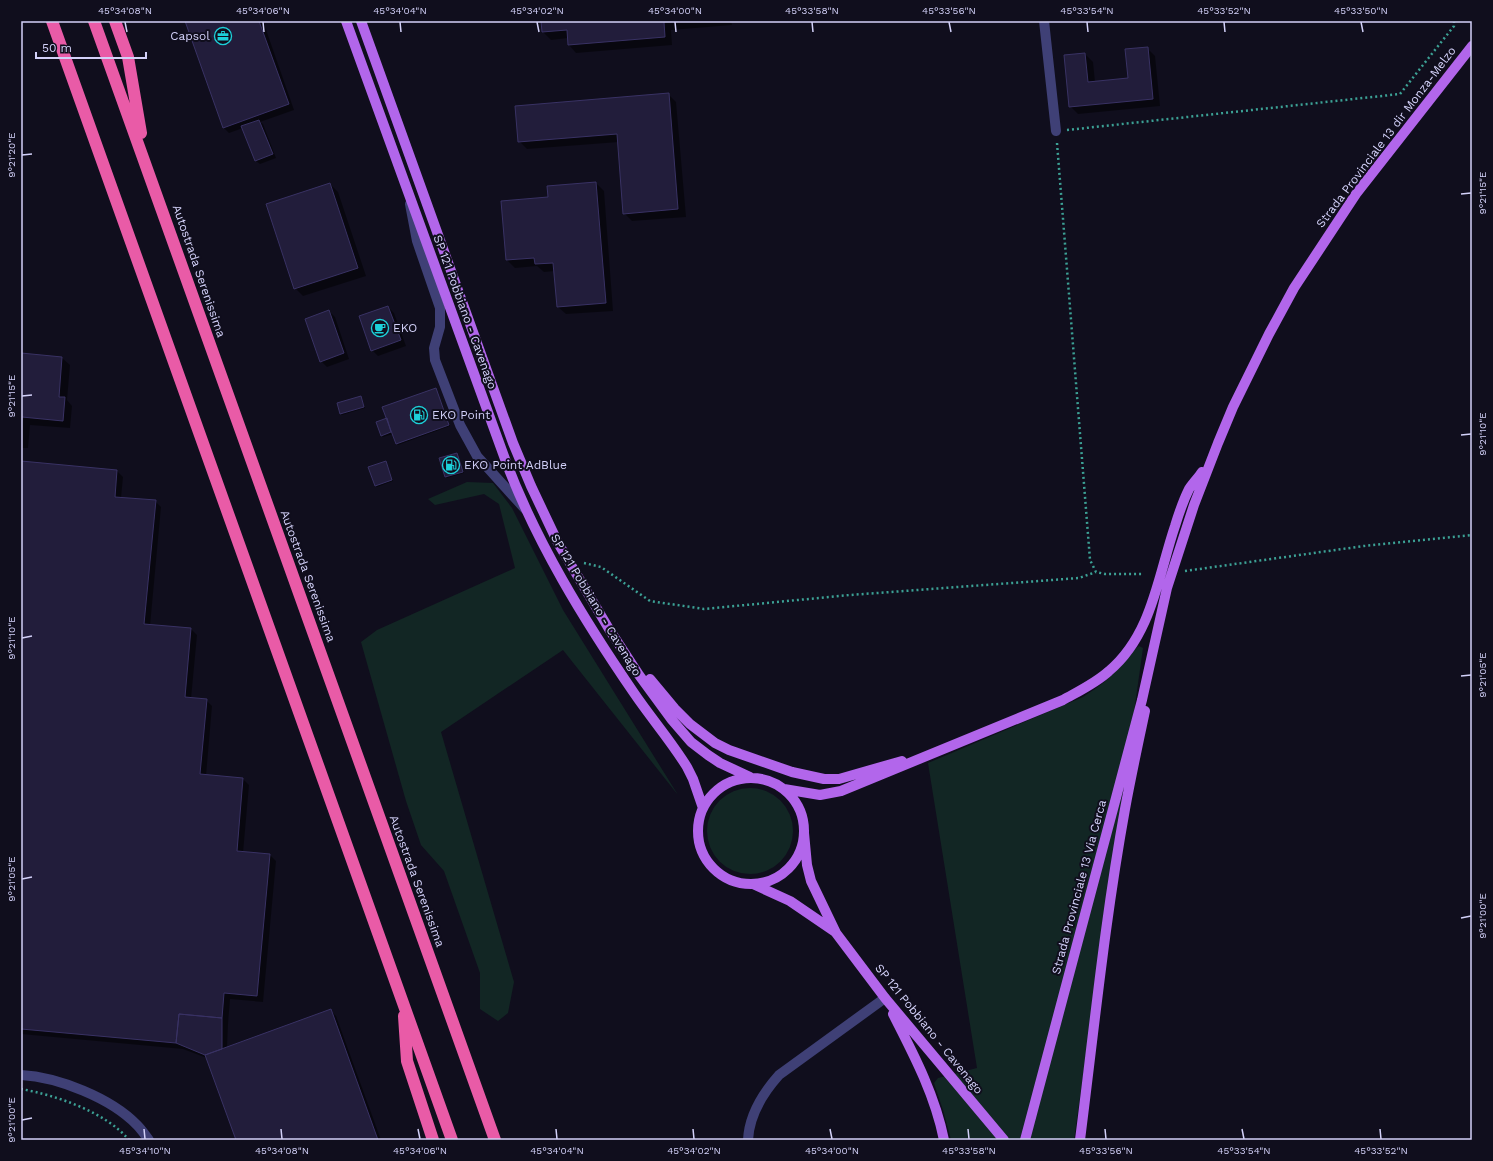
<svg xmlns="http://www.w3.org/2000/svg" width="1493" height="1161" font-family="'Work Sans',sans-serif">
  <rect width="100%" height="100%" fill="#100e1d"/>
  <path fill="#122624" d="M 467,482 L 493,483 L 512,508 L 563,610 L 678,795 L 563,650 L 441,732 L 514,982 L 508,1013 L 498,1021 L 480,1009 L 480,973 L 444,871 L 421,845 L 406,801 L 361,642 L 377,630 L 515,568 L 499,504 L 484,494 L 435,505 L 428,499 Z
    M 1139,646 L 1143,648 L 1074,1140 L 951,1140 L 943,1110 L 934,1083 L 938,1078 L 977,1068 L 928,763 L 1083,697 C 1097,688 1109,679 1120,667 C 1127,660 1131,651 1139,646 Z
    M707 831a43 43 0 1 1 86 0a43 43 0 1 1-86 0Z"/>
  <path fill="#0007" d="M 186,21 L 263,21 L 294,110 L 260,122 L 263,124 L 276,158 L 260,164 L 256,161 L 243,128 L 229,133 L 223,127 Z
    M 542,21 L 731,21 L 732,25 L 671,30 L 672,45 L 576,53 L 569,45 L 568,38 L 551,40 L 543,32 Z
    M 1147,48 L 1155,56 L 1160,106 L 1078,114 L 1070,106 L 1085,54 L 1093,62 L 1095,82 L 1129,79 Z
    M 668,94 L 676,102 L 686,217 L 632,221 L 624,213 L 619,142 L 527,149 L 519,141 Z
    M 596,183 L 604,191 L 613,311 L 566,314 L 558,307 L 555,271 L 544,272 L 537,266 L 515,268 L 507,260 L 549,198 Z
    M 330,184 L 338,192 L 366,276 L 303,296 L 295,288 Z
    M 388,307 L 394,313 L 406,346 L 378,356 L 372,350 Z
    M 329,311 L 335,317 L 349,359 L 327,367 L 321,361 Z
    M 21,354 L 62,358 L 70,365 L 67,400 L 72,406 L 70,428 L 30,425 L 28,448 L 21,448 Z
    M 436,389 L 450,426 L 398,445 L 393,434 L 383,437 L 382,436 L 388,419 Z
    M 360,397 L 365,408 L 342,415 L 341,414 Z
    M 456,454 L 464,473 L 447,478 L 440,459 Z
    M 21,462 L 117,471 L 123,477 L 121,498 L 155,501 L 161,507 L 150,626 L 191,629 L 197,635 L 191,699 L 206,700 L 212,706 L 206,776 L 243,779 L 249,785 L 243,853 L 270,855 L 276,861 L 263,1002 L 230,999 L 228,1024 L 227,1048 L 330,1010 L 336,1016 L 381,1140 L 237,1140 L 207,1058 L 183,1049 L 21,1034 Z
    M 386,462 L 393,481 L 377,487 L 375,485 Z"/>
  <path fill="#221d3b" stroke="#393264" d="M 185,21 L 259,21 L 289,104 L 223,128 Z
    M 541,21 L 681,21 L 664,22 L 665,37 L 568,45 L 567,30 L 542,32 Z
    M 1148,47 L 1153,99 L 1069,107 L 1064,55 L 1085,53 L 1088,82 L 1128,78 L 1125,49 Z
    M 669,93 L 678,209 L 623,214 L 617,134 L 518,142 L 515,106 Z
    M 259,120 L 273,154 L 255,161 L 241,126 Z
    M 596,182 L 606,303 L 557,307 L 553,263 L 535,264 L 534,258 L 506,260 L 501,201 L 548,197 L 547,186 Z
    M 330,183 L 358,268 L 294,289 L 266,204 Z
    M 388,306 L 401,340 L 371,351 L 359,316 Z
    M 329,310 L 344,353 L 320,362 L 305,319 Z
    M 21,353 L 62,357 L 59,397 L 65,397 L 63,421 L 22,417 L 21,430 Z
    M 436,388 L 449,425 L 396,444 L 382,407 Z
    M 361,396 L 364,407 L 340,414 L 337,403 Z
    M 387,418 L 391,432 L 381,436 L 376,422 Z
    M 457,453 L 463,472 L 445,477 L 439,458 Z
    M 21,461 L 117,470 L 115,497 L 156,500 L 144,624 L 191,628 L 185,697 L 207,699 L 200,774 L 243,778 L 237,851 L 270,854 L 257,996 L 224,993 L 222,1018 L 179,1014 L 176,1043 L 21,1029 Z
    M 386,461 L 392,480 L 375,486 L 368,467 Z
    M 331,1009 L 378,1140 L 236,1140 L 205,1055 Z
    M 179,1014 L 222,1018 L 222,1049 L 205,1055 L 176,1043 Z"/>
  <g fill="none" stroke-linecap="round" stroke-linejoin="round">
    <path stroke="#3ca195" stroke-width="2.5" stroke-dasharray="2 3" stroke-linecap="butt" d="M 1067,130 L 1400,94 L 1454,26 L 1454,21
      M 1057,143 L 1090,560 L 1096,572 L 1105,574 L 1143,574
      M 584,563 L 601,567 L 650,601 L 704,609 L 850,595 L 1079,578 L 1096,572
      M 1185,571 L 1364,546 L 1472,535
      M 21,1089 C 55,1095 106,1112 129,1140"/>
    <path stroke="#3f4076" stroke-width="10" d="M 1044,21 L 1056,131
      M 410,204 L 417,241 L 440,308 L 440,327 L 434,348 L 435,360 L 460,425 L 477,456 L 525,509
      M 21,1075 C 58,1077 111,1098 137,1125 C 142,1130 145,1135 149,1140
      M 748,1140 C 749,1116 763,1093 779,1075 L 885,998"/>
    <path stroke="#b266eb" stroke-width="10" d="M 346,21 L 505,459 C 536,542 584,620 634,693 C 651,718 671,741 687,767 L 693,779 L 703,808
      M 361,21 L 513,443 L 531,486 L 558,543 L 609,629 L 639,675 L 672,720 L 691,742 L 708,755 L 720,763 L 750,777
      M 650,679 L 675,709 L 690,724 L 715,743 L 729,750 L 792,772 L 824,779 L 839,779 L 902,761
      M698 831a53 53 0 1 1 106 0a53 53 0 1 1-106 0Z
      M 784,789 L 820,795 L 841,791 L 1063,700 C 1079,691 1096,683 1109,671 C 1152,635 1158,576 1175,526 C 1179,513 1183,501 1189,489 C 1193,483 1198,478 1202,472
      M 804,833 L 807,865 L 811,881 L 836,933 L 885,998 L 1004,1140
      M 753,884 L 790,901 L 834,931
      M 893,1014 C 914,1055 935,1095 944,1140
      M 1025,1140 L 1142,700 L 1167,588 L 1194,505 L 1218,443 L 1233,407 L 1269,334 L 1294,288 L 1356,194 L 1472,46
      M 1080,1140 C 1094,1030 1105,919 1125,809 C 1131,776 1138,744 1145,711"/>
    <path stroke="#e95ba7" stroke-width="12" d="M 52,21 L 452,1140
      M 94,21 L 495,1140
      M 115,21 L 128,57 L 141,133
      M 404,1016 L 407,1061 L 433,1140"/>
  </g>
  <path fill="none" stroke="#d3d1f9" stroke-width="1.5" d="M 125,22 L 127,32M 263,22 L 264,32M 400,22 L 401,32M 537,22 L 539,32M 675,22 L 676,32M 812,22 L 813,32M 949,22 L 951,32M 1087,22 L 1088,32M 1224,22 L 1225,32M 1361,22 L 1363,32M 22,155 L 32,154M 1461,194 L 1471,193M 22,396 L 32,395M 1461,435 L 1471,434M 22,638 L 32,636M 1461,676 L 1471,675M 22,879 L 32,877M 1461,918 L 1471,916M 22,1120 L 32,1118M 144,1129 L 145,1139M 281,1129 L 282,1139M 418,1129 L 420,1139M 556,1129 L 557,1139M 693,1129 L 694,1139M 830,1129 L 832,1139M 968,1129 L 969,1139M 1105,1129 L 1106,1139M 1242,1129 L 1244,1139M 1380,1129 L 1381,1139"/>
  <defs>
    <g id="office-ring" transform="scale(0.9)"><circle r="9.5" fill="#100e1d" stroke="#1dd0d9" stroke-width="1.5"/><path d="M-6-3h4V-5.5h4V-3h4V5H-6ZM-1-4.5V-3h2v-1.5ZM-6 0V1H6V0Z" fill="#1dd0d9"/></g>
    <g id="cafe-ring" transform="scale(0.9)"><circle r="9.5" fill="#100e1d" stroke="#1dd0d9" stroke-width="1.5"/><path d="M-5.5-4.5H6V0H3Q3 3.5 0 3.5H-2.5Q-5.5 3.5-5.5 0ZM3-3.2v2h1.7v-2ZM-6 4.5H4V6H-6Z" fill="#1dd0d9"/></g>
    <g id="fuel-ring" transform="scale(0.9)"><circle r="9.5" fill="#100e1d" stroke="#1dd0d9" stroke-width="1.5"/><path d="M-5.5-6h7V0h2V4h1.3V-2.5L3-4.5l.8-.8L6-3V5H2.5V1h-1V6h-7ZM-4.2-4.7v3.2H.2V-4.7Z" fill="#1dd0d9"/></g>
  </defs>
  <g fill-rule="evenodd">
    <use href="#office-ring" x="223" y="36"/>
    <use href="#cafe-ring" x="380" y="328"/>
    <use href="#fuel-ring" x="419" y="415"/>
    <use href="#fuel-ring" x="451" y="465"/>
  </g>
  <g text-anchor="middle" stroke-width="4" stroke-linejoin="round" paint-order="stroke">
    <g font-size="12" fill="#d3d1f9" stroke="#100e1d" text-anchor="start">
      <text x="210" y="40" text-anchor="end">Capsol</text>
      <text x="393" y="332">EKO</text>
      <text x="432" y="419">EKO Point</text>
      <text x="464" y="469">EKO Point AdBlue</text>
    </g>
    <g font-size="12" fill="#d3d1f9" stroke="#100e1d">
      <text transform="translate(1386 137) rotate(-53)" y="4">Strada Provinciale 13 dir Monza-Melzo</text>
      <text transform="translate(199 271) rotate(71)" y="4">Autostrada Serenissima</text>
      <text transform="translate(465 312) rotate(70)" y="4">SP 121 Pobbiano - Cavenago</text>
      <text transform="translate(308 576) rotate(70)" y="4">Autostrada Serenissima</text>
      <text transform="translate(596 605) rotate(59)" y="4">SP 121 Pobbiano - Cavenago</text>
      <text transform="translate(417 881) rotate(70)" y="4">Autostrada Serenissima</text>
      <text transform="translate(1079 887) rotate(-75)" y="4">Strada Provinciale 13 Via Cerca</text>
      <text transform="translate(929 1029) rotate(51)" y="4">SP 121 Pobbiano - Cavenago</text>
    </g>
  </g>
  <rect width="1493" height="1161" fill="none" stroke="#100e1d" stroke-width="44"/>
  <path d="M36 52v6h110v-6" fill="none" stroke="#d3d1f9" stroke-width="2"/>
  <text x="42" y="52" font-size="12" fill="#d3d1f9" stroke="#100e1d" stroke-width="3" paint-order="stroke">50 m</text>
  <rect x="22" y="22" width="1449" height="1117" fill="none" stroke="#d3d1f9" stroke-width="1.5"/>
  <g font-size="10" text-anchor="middle" fill="#d3d1f9">
    <text x="125" y="14">45°34'08"N</text>
    <text x="263" y="14">45°34'06"N</text>
    <text x="400" y="14">45°34'04"N</text>
    <text x="537" y="14">45°34'02"N</text>
    <text x="675" y="14">45°34'00"N</text>
    <text x="812" y="14">45°33'58"N</text>
    <text x="949" y="14">45°33'56"N</text>
    <text x="1087" y="14">45°33'54"N</text>
    <text x="1224" y="14">45°33'52"N</text>
    <text x="1361" y="14">45°33'50"N</text>
    <text transform="translate(11 155) rotate(-90)" y="4">9°21'20"E</text>
    <text transform="translate(1482 193) rotate(-90)" y="4">9°21'15"E</text>
    <text transform="translate(11 396) rotate(-90)" y="4">9°21'15"E</text>
    <text transform="translate(1482 434) rotate(-90)" y="4">9°21'10"E</text>
    <text transform="translate(11 638) rotate(-90)" y="4">9°21'10"E</text>
    <text transform="translate(1482 675) rotate(-90)" y="4">9°21'05"E</text>
    <text transform="translate(11 879) rotate(-90)" y="4">9°21'05"E</text>
    <text transform="translate(1482 916) rotate(-90)" y="4">9°21'00"E</text>
    <text transform="translate(11 1120) rotate(-90)" y="4">9°21'00"E</text>
    <text x="145" y="1154">45°34'10"N</text>
    <text x="282" y="1154">45°34'08"N</text>
    <text x="420" y="1154">45°34'06"N</text>
    <text x="557" y="1154">45°34'04"N</text>
    <text x="694" y="1154">45°34'02"N</text>
    <text x="832" y="1154">45°34'00"N</text>
    <text x="969" y="1154">45°33'58"N</text>
    <text x="1106" y="1154">45°33'56"N</text>
    <text x="1244" y="1154">45°33'54"N</text>
    <text x="1381" y="1154">45°33'52"N</text>
  </g>
</svg>
